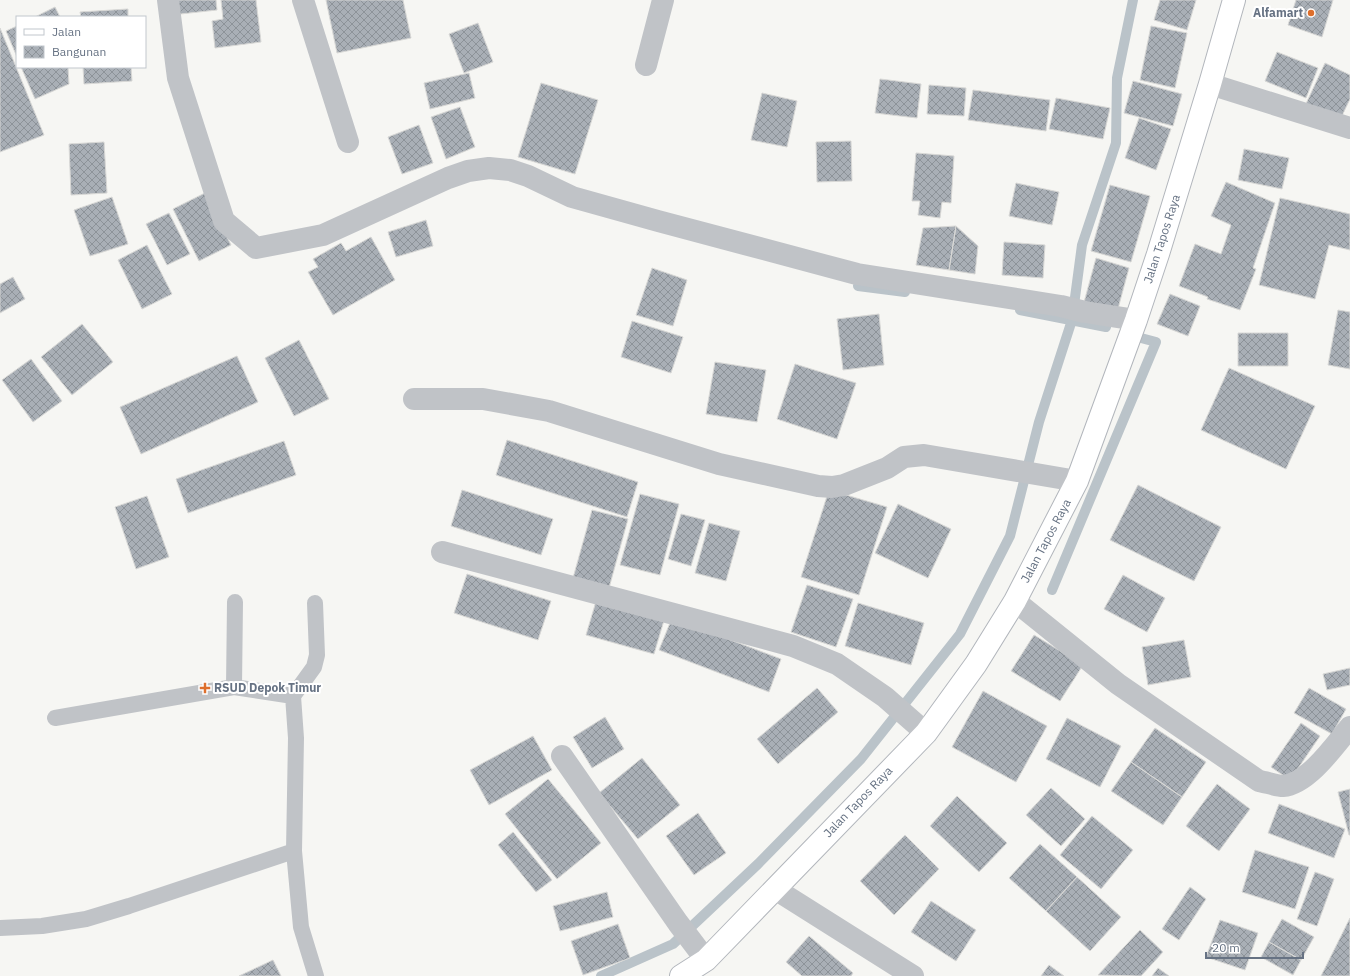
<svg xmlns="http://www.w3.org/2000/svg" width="1350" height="976" font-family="'IBM Plex Sans',sans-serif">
  <defs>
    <pattern id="building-cross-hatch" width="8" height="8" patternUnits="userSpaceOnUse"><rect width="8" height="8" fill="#a9afb6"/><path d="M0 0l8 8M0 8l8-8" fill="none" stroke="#8d9399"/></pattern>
  </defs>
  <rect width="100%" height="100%" fill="#f6f6f3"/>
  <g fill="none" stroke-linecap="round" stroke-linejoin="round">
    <path stroke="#bac3c9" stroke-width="10" d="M 858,286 L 905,292
      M 1020,310 L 1106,327
      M 1052,590 L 1156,342 L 1141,338
      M 601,976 L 673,944 L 758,864 L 861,759 L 960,634 L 1010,536 L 1039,422 L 1072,320 L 1082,245 L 1116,143 L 1117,78 L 1133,0"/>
  </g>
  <path fill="url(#building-cross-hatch)" stroke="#d8d8d6" d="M 169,0 L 216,0 L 217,10 L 171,15 Z
    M 221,0 L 256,0 L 261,42 L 215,48 L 212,21 L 223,19 Z
    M 326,0 L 403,0 L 411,38 L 337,53 Z
    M 1160,0 L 1196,0 L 1187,30 L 1154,20 Z
    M 1296,0 L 1333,0 L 1322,37 L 1288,25 Z
    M 55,7 L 60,17 L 35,17 Z
    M 128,9 L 128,17 L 81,17 L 80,12 Z
    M 478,23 L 493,62 L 464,73 L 449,34 Z
    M 17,26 L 17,57 L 6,31 Z
    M 1151,26 L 1187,33 L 1175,88 L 1140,80 Z
    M 0,28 L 44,135 L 0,152 Z
    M 1277,52 L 1318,68 L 1306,98 L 1265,81 Z
    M 1325,63 L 1350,75 L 1350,99 L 1338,124 L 1304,108 Z
    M 21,67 L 68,67 L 69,84 L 35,99 Z
    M 83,67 L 131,67 L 132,81 L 84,84 Z
    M 469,73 L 475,98 L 430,109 L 424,83 Z
    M 880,79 L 921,84 L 917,118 L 875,113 Z
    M 1133,81 L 1182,94 L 1173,126 L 1124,113 Z
    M 541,83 L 598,100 L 575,174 L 518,157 Z
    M 929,85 L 966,88 L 964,116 L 927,114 Z
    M 973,90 L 1050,100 L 1046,131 L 968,120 Z
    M 762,93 L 797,101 L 787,147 L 751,140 Z
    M 1056,98 L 1110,108 L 1103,139 L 1049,129 Z
    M 460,107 L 475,147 L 446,159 L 431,117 Z
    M 1139,118 L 1171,129 L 1156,170 L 1125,158 Z
    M 419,125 L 433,163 L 402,174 L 388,137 Z
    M 851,141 L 852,181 L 817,182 L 816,142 Z
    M 104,142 L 107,193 L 71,195 L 69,144 Z
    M 1244,149 L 1289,158 L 1282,189 L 1238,180 Z
    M 916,153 L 954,156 L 951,203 L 942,202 L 940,218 L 918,215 L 920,201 L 912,201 Z
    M 1226,182 L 1275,203 L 1253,268 L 1256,269 L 1240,310 L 1207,299 L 1208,297 L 1179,286 L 1195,244 L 1221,254 L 1231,225 L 1211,216 Z
    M 1016,183 L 1059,192 L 1052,225 L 1009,216 Z
    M 1110,185 L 1150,196 L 1131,262 L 1091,251 Z
    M 205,193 L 231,245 L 199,261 L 173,209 Z
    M 112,197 L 128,244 L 90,256 L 74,210 Z
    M 1280,198 L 1350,214 L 1350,250 L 1329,245 L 1315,299 L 1259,285 Z
    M 169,213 L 190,254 L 167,265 L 146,224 Z
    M 426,220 L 433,246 L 396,257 L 388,232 Z
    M 956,226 L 949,270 L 916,265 L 923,228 Z
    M 956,226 L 978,246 L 975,274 L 949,270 Z
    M 371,237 L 395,280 L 333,315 L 308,272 L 318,267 L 313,259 L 341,243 L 346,251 Z
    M 1004,242 L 1045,245 L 1043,278 L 1002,275 Z
    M 147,245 L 172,294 L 142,309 L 118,260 Z
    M 1096,258 L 1129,268 L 1116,316 L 1083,306 Z
    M 652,268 L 687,280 L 673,326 L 636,315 Z
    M 13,277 L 25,299 L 0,313 L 0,284 Z
    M 1170,294 L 1200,306 L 1188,336 L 1157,324 Z
    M 1338,310 L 1350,312 L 1350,369 L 1328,365 Z
    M 879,314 L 884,365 L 843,370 L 837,319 Z
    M 632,321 L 683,337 L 671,373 L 621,357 Z
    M 82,324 L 113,362 L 72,395 L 41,357 Z
    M 1238,333 L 1288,333 L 1288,366 L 1238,366 Z
    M 299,340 L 329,399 L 294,416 L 265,358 Z
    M 237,356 L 258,402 L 141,454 L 120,407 Z
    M 31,359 L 62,401 L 33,422 L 2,380 Z
    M 715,362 L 766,370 L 757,422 L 706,414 Z
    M 795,364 L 856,383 L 837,439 L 777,419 Z
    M 1229,368 L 1315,406 L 1286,469 L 1201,430 Z
    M 507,440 L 638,482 L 627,517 L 496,475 Z
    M 284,441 L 296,475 L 188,513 L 176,479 Z
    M 1138,485 L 1221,527 L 1194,581 L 1110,540 Z
    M 462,490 L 553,519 L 541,555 L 451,526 Z
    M 829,490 L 887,507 L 859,595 L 801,577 Z
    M 640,494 L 679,504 L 660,575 L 620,565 Z
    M 147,496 L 169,557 L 136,569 L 115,507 Z
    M 898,504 L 951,529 L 928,578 L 875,553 Z
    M 592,510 L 628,519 L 609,588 L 573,578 Z
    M 681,514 L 705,520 L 691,566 L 668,559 Z
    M 709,523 L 740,531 L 726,581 L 695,573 Z
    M 467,574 L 551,601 L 538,640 L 454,613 Z
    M 1123,575 L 1165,598 L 1147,632 L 1104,609 Z
    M 807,585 L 853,599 L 836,647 L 791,632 Z
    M 597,598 L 665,617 L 654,654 L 586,635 Z
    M 858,603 L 924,623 L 911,665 L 845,646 Z
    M 672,618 L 781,659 L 769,692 L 659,650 Z
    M 1034,635 L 1083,665 L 1060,701 L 1011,671 Z
    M 1184,640 L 1191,677 L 1148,685 L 1142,647 Z
    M 1350,668 L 1350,685 L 1327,690 L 1323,674 Z
    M 817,688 L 838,712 L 778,764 L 757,739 Z
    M 1309,688 L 1346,709 L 1332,734 L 1294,713 Z
    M 983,691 L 1047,726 L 1016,782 L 952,747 Z
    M 605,717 L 624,749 L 592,768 L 573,737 Z
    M 1067,718 L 1121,746 L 1100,787 L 1046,759 Z
    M 1301,723 L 1320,736 L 1290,780 L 1271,767 Z
    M 1155,728 L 1206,762 L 1182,797 L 1131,762 Z
    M 533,736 L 552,770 L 489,805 L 470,770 Z
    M 642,758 L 680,805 L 638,839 L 599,793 Z
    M 1131,762 L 1182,797 L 1163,825 L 1111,791 Z
    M 548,779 L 601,843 L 557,879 L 505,814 Z
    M 1217,784 L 1250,809 L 1219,851 L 1186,826 Z
    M 1051,788 L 1085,819 L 1061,846 L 1026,815 Z
    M 1350,789 L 1350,835 L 1349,835 L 1338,792 Z
    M 957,796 L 1007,843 L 979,872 L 930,826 Z
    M 1279,804 L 1345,829 L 1334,858 L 1268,833 Z
    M 698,813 L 726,853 L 694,875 L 666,836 Z
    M 1092,816 L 1133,850 L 1101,889 L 1060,855 Z
    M 513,832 L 552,880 L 536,892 L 498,845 Z
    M 905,835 L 939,869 L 894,915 L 860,881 Z
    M 1040,844 L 1077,877 L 1046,911 L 1009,878 Z
    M 1255,850 L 1309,867 L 1295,909 L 1242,892 Z
    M 1315,872 L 1334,879 L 1317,926 L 1297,919 Z
    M 1077,877 L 1121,917 L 1090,951 L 1046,911 Z
    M 1190,887 L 1206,899 L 1179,940 L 1162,929 Z
    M 607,892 L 613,917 L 560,931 L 553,906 Z
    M 931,901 L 976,930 L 956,961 L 911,932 Z
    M 1350,918 L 1350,976 L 1321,976 Z
    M 1282,919 L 1314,937 L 1301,960 L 1269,942 Z
    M 1220,920 L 1258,933 L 1245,970 L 1206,957 Z
    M 618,924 L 630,958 L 583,975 L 571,941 Z
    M 1140,930 L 1163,952 L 1141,976 L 1098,975 Z
    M 809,936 L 853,973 L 851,976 L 802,976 L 786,962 Z
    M 1269,942 L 1301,960 L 1293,975 L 1261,957 Z
    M 273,960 L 281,976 L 239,976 Z
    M 1049,965 L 1064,976 L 1041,976 Z
    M 1158,968 L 1169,976 L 1152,976 Z"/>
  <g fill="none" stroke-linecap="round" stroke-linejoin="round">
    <g stroke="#b2b6bc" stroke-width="24">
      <path id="secondary" d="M 681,976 L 706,960 L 926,733 L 976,664 L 1015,601 L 1077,481 L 1136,320 L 1158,254 L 1210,84 L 1234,0"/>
    </g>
    <path stroke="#c0c3c7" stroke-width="16" d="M 234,687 L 235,602
      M 293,696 L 314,667 L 317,655 L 315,603
      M 55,718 L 234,687 L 293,696 L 296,738 L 294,851 L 301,927 L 316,976
      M 0,928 L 42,926 L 86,919 L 129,906 L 294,851"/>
    <path stroke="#c0c3c7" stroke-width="22" d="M 168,0 L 178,78 L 224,221 L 256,248 L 323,235 L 448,178 L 468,171 L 489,168 L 510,170 L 528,176 L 572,197 L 658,221 L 857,274 L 1061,306 L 1085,312 L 1136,320
      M 303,0 L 348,142
      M 646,65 L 663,0
      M 1210,84 L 1350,128
      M 414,399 L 483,399 L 549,411 L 719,464 L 818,486 L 832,487 L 844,485 L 887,468 L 904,457 L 924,455 L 1077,481
      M 442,552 L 793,646 L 837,664 L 885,697 L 926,733
      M 1015,601 L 1118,684 L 1259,781 C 1266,782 1276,786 1283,786 C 1308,784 1335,745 1350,727
      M 562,756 L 678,923 L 706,960
      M 775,889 L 913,976"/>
    <use href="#secondary" stroke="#fff" stroke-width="22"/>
  </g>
  <g fill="#de6f2c" stroke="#fff" stroke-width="1.5">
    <circle cx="1311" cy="13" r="4"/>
    <path d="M203 682h4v4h4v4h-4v4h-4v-4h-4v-4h4z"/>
  </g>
  <g text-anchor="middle" stroke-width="4" stroke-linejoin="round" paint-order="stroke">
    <g font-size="12" font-weight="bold" fill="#667283" stroke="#fff" text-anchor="end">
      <text x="1303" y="17">Alfamart</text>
      <text x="214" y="692" text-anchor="start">RSUD Depok Timur</text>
    </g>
    <g font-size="12" fill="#667283" stroke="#fff">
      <text transform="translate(1162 239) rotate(-72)" y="4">Jalan Tapos Raya</text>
      <text transform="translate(1046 541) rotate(-62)" y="4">Jalan Tapos Raya</text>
      <text transform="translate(858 802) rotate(-46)" y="4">Jalan Tapos Raya</text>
    </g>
  </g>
  <rect x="16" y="16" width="130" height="52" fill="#ffffff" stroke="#c2c7cd"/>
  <rect x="24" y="29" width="20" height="6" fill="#ffffff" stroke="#c2c7cd"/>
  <text x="52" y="36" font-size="12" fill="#667283">Jalan</text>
  <rect x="24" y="46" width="20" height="12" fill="url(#building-cross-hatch)" stroke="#c2c7cd"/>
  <text x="52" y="56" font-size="12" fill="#667283">Bangunan</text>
  <path d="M1206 952v6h97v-6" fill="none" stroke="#667283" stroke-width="2"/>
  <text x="1212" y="952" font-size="12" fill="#667283" stroke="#ffffff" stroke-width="3" paint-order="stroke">20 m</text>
</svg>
